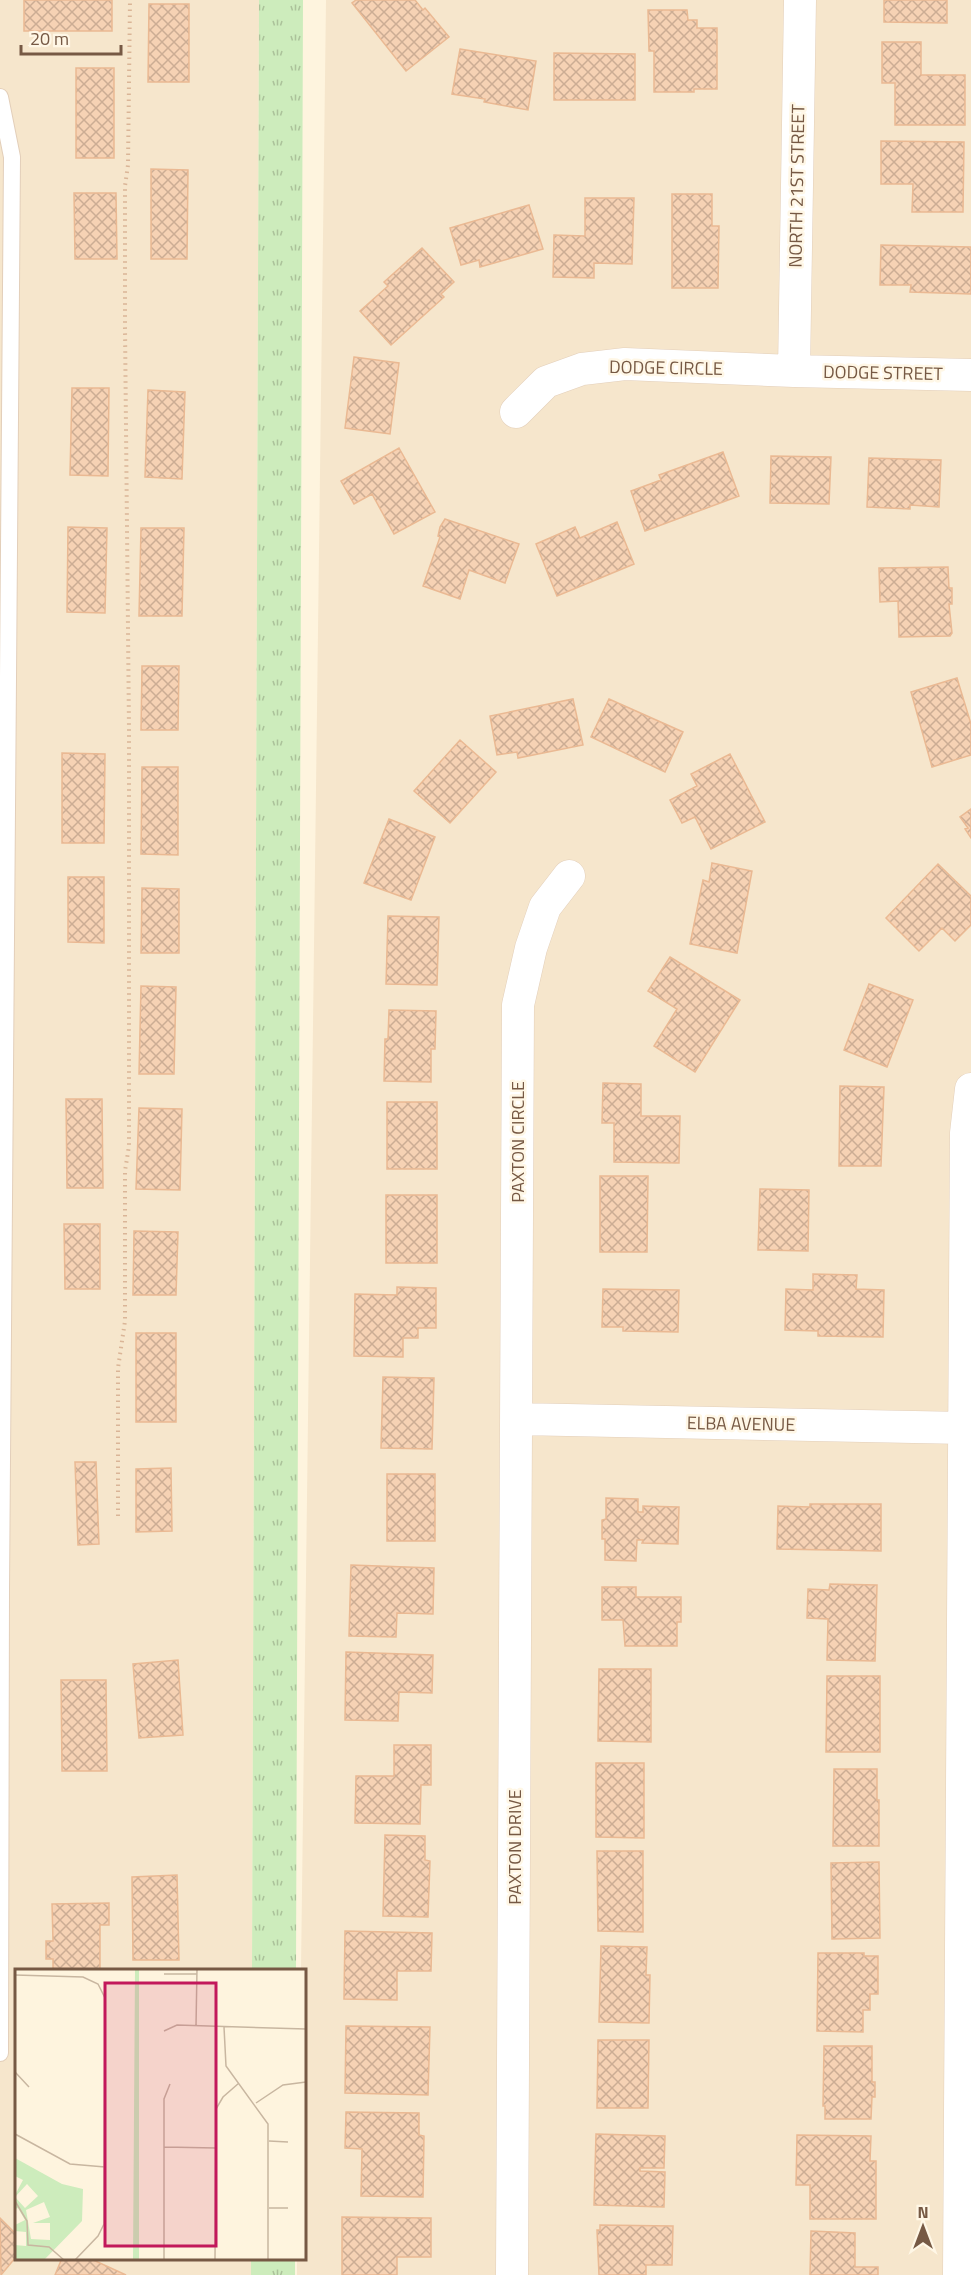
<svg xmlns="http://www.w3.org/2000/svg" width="971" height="2275" font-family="'Titillium Web',sans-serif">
  <defs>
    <pattern id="grass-tufts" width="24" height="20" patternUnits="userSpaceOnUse" patternTransform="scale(1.5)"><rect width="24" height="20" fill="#cdecbc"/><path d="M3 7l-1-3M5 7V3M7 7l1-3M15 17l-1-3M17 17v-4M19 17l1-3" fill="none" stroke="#abc29a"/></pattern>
    <pattern id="building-cross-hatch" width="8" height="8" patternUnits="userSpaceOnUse" patternTransform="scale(1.5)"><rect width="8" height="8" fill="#f6d2b4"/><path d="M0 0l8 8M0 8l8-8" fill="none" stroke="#ccad94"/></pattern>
  </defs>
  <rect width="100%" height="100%" fill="#fef4de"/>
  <path fill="#f6e6cc" d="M 0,0 L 259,0 L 252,1970 L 16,1970 L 16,2258 L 251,2259 L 251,2275 L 0,2275 Z
    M 326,0 L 971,0 L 971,2275 L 297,2275 L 297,2259 L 304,2258 L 304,1970 L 301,1970 Z"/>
  <path fill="url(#grass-tufts)" d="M 259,0 L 303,0 L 296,1970 L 252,1970 Z
    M 251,2259 L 295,2259 L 295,2275 L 251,2275 Z"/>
  <path fill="url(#building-cross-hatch)" stroke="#eab993" stroke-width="1.5" d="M 24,0 L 112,0 L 112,31 L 24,31 Z
    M 356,0 L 415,0 L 423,10 L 425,8 L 449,37 L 406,71 L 352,3 Z
    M 884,0 L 947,0 L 947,23 L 884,22 Z
    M 149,4 L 189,4 L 189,82 L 148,82 Z
    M 648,10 L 687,10 L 688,20 L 697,20 L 697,28 L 717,28 L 717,89 L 694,89 L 694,92 L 654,92 L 654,51 L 649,51 Z
    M 882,42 L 921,42 L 921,75 L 965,75 L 965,125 L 895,125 L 895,83 L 882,83 Z
    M 460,49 L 536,61 L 528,110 L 484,102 L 485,99 L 452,94 Z
    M 554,53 L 635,54 L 635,100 L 554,100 Z
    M 76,68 L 114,68 L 114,158 L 76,158 Z
    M 881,141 L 964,142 L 963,212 L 912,212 L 913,184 L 881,184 Z
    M 151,169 L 188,170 L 187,259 L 151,259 Z
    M 74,193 L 116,193 L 117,259 L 75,259 Z
    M 672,194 L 712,194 L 712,226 L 719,226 L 718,288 L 672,288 Z
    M 585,198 L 634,198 L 632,264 L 594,263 L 594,278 L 553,277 L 554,235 L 585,236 Z
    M 529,205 L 543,249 L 480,267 L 479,260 L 461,265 L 450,228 Z
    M 881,245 L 971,247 L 971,294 L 910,292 L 911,285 L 880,285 Z
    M 422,248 L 454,282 L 441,294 L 444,297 L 391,345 L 360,311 L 388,286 L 384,282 Z
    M 354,357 L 399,363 L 390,434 L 345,428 Z
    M 72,388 L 109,388 L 108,476 L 70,475 Z
    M 148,390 L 185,392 L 182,479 L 145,477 Z
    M 399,448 L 435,512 L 394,534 L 372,494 L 354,504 L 341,481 Z
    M 723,452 L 739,496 L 645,531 L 631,491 L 661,480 L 659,475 Z
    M 771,456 L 831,457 L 829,504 L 770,503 Z
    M 869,458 L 941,460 L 939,507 L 910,505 L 910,509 L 867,507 Z
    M 445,519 L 519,544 L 505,583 L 469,570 L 460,599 L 423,586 L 440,537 L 438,536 L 440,527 Z
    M 617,522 L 634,564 L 557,596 L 536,544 L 575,527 L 580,538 Z
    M 68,527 L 107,528 L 105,613 L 67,612 Z
    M 141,528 L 184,528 L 182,616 L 139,616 Z
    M 948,567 L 949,588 L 952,588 L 952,604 L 949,604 L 952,633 L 950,636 L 899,637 L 898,601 L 880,602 L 879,568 Z
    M 142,666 L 179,666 L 178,730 L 141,730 Z
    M 957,678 L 971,724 L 971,755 L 932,767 L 911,692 Z
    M 573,699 L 583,745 L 518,758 L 517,752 L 497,755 L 490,716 Z
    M 609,699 L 683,732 L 665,772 L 591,737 Z
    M 460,740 L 496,772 L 450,823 L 414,791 Z
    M 62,753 L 105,754 L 104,843 L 62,843 Z
    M 730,754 L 765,822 L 711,849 L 695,817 L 682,823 L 670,800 L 697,786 L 691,774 Z
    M 142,767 L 178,767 L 178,855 L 141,854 Z
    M 971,809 L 971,838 L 965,829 L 968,828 L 960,817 Z
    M 389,819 L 435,837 L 411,900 L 364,883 Z
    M 712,863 L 752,871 L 737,953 L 690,944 L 703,880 L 709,882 Z
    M 938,864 L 971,896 L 971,925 L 955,941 L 942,928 L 919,951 L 886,918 Z
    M 68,877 L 104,877 L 104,943 L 68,942 Z
    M 142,888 L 179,889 L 179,953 L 141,953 Z
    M 388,916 L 439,917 L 437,985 L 386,984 Z
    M 670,957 L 740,1000 L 695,1072 L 654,1046 L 677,1009 L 648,991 Z
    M 869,984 L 913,1000 L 887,1067 L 844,1050 Z
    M 141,986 L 176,987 L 174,1074 L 139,1074 Z
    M 389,1010 L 436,1011 L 435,1049 L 431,1049 L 431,1082 L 384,1081 L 385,1039 L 388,1039 Z
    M 603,1083 L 641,1084 L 641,1116 L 680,1116 L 679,1163 L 614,1162 L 614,1123 L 602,1123 Z
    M 840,1086 L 884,1087 L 881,1166 L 839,1166 Z
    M 66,1099 L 102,1099 L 103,1188 L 67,1188 Z
    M 387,1102 L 437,1102 L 437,1169 L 387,1169 Z
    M 139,1108 L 182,1109 L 180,1190 L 136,1189 Z
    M 600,1176 L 648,1176 L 647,1252 L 600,1252 Z
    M 760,1189 L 809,1190 L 808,1251 L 758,1250 Z
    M 386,1195 L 437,1195 L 437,1263 L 386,1263 Z
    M 64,1224 L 100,1224 L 100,1289 L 65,1289 Z
    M 134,1231 L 178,1232 L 176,1295 L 133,1295 Z
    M 813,1274 L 857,1275 L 856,1289 L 884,1290 L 883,1337 L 818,1336 L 818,1331 L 785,1330 L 786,1289 L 813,1290 Z
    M 397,1287 L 436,1288 L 436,1328 L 418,1328 L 418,1338 L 403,1338 L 403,1357 L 354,1356 L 355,1294 L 397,1295 Z
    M 603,1289 L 679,1290 L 678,1332 L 623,1331 L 623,1327 L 602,1327 Z
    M 136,1333 L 176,1333 L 176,1422 L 136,1422 Z
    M 383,1377 L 434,1378 L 432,1449 L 381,1448 Z
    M 75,1462 L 96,1462 L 99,1544 L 78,1545 Z
    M 171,1468 L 172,1531 L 136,1532 L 136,1469 Z
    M 387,1474 L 435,1474 L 435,1541 L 387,1541 Z
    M 606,1498 L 638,1499 L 638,1512 L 643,1512 L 643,1506 L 679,1507 L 678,1544 L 642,1543 L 643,1540 L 637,1540 L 636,1561 L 605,1560 L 605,1539 L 602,1539 L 602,1520 L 606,1519 Z
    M 810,1504 L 881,1504 L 881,1551 L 777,1549 L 778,1506 L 810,1507 Z
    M 351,1565 L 434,1568 L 433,1614 L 397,1613 L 396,1637 L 349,1636 Z
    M 830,1584 L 877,1585 L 875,1661 L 827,1660 L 828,1619 L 807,1618 L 808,1589 L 829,1590 Z
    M 602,1587 L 636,1587 L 636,1597 L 681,1597 L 681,1622 L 677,1622 L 677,1646 L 625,1646 L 623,1620 L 602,1620 Z
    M 346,1652 L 433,1655 L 432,1693 L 399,1692 L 398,1721 L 345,1720 Z
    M 178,1660 L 183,1735 L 139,1738 L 133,1664 Z
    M 599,1669 L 651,1669 L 651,1742 L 598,1741 Z
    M 827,1676 L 880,1676 L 880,1752 L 826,1752 Z
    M 61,1680 L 106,1680 L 107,1771 L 62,1771 Z
    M 394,1745 L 431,1745 L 431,1785 L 421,1785 L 420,1824 L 355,1823 L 356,1776 L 394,1776 Z
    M 596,1763 L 644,1763 L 644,1838 L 596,1837 Z
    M 834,1769 L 877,1769 L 877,1800 L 879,1800 L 879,1846 L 833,1846 Z
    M 385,1835 L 425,1836 L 425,1860 L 430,1861 L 428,1917 L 383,1916 Z
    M 597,1851 L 643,1851 L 643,1932 L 598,1931 Z
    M 879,1862 L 880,1938 L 832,1939 L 831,1863 Z
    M 177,1875 L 179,1960 L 133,1960 L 132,1877 Z
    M 109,1903 L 109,1925 L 100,1925 L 100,1970 L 53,1970 L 53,1959 L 46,1959 L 46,1941 L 53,1941 L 52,1904 Z
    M 345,1931 L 432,1933 L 431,1971 L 397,1971 L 397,2000 L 344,1999 Z
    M 601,1946 L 647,1947 L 646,1975 L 650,1975 L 649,2023 L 599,2022 Z
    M 818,1953 L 864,1953 L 864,1956 L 878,1956 L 878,1994 L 870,1994 L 870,2010 L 863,2010 L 863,2032 L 817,2031 Z
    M 346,2026 L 430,2027 L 428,2095 L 345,2093 Z
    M 598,2040 L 649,2040 L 648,2108 L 597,2108 Z
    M 824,2046 L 872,2046 L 872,2082 L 875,2082 L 875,2097 L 872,2097 L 871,2119 L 825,2119 L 825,2106 L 823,2106 Z
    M 346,2112 L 419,2113 L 419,2135 L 424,2136 L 423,2197 L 361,2196 L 362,2149 L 345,2148 Z
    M 596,2134 L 665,2136 L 664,2168 L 640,2168 L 640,2171 L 665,2172 L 664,2207 L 594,2205 Z
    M 797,2135 L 871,2136 L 870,2161 L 876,2161 L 876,2219 L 810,2219 L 810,2185 L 796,2185 Z
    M 342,2217 L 431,2218 L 431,2257 L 397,2257 L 397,2275 L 342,2275 Z
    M 0,2218 L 16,2234 L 16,2257 L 1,2275 Z
    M 600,2225 L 673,2226 L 672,2265 L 646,2265 L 646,2275 L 599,2275 L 597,2230 L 600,2230 Z
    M 811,2231 L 855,2233 L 855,2267 L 878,2267 L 878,2275 L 810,2275 Z
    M 62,2258 L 89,2258 L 126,2275 L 55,2275 Z"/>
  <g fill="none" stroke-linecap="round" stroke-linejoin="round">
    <g stroke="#e3cfba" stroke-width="18">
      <path id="service" d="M 0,97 L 12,157 L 1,1590 L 0,2053"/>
    </g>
    <g stroke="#e3cfba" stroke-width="33">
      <path id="minor" d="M 794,371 L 800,0
        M 516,412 L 546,382 L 582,369 L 625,364 L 794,371 L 971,375
        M 518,1419 L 964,1428
        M 512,2275 L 518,1005 L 531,948 L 545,907 L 569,876
        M 959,2275 L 966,1133 L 971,1089"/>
    </g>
    <path stroke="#dab597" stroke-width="4" stroke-dasharray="1.5 4.5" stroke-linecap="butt" d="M 118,1516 L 118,1368 L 125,1321 L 125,1171 L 129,1146 L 129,730 L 125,327 L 125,186 L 128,165 L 130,0"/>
    <use href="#service" stroke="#fff" stroke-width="16"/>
    <use href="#minor" stroke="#fff" stroke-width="32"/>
  </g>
  <g text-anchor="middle" stroke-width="5" stroke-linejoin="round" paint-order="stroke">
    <g font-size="18" fill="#765944" stroke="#fff7e6">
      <text transform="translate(797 186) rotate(-89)" y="6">NORTH 21ST STREET</text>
      <text transform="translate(666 368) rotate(1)" y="6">DODGE CIRCLE</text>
      <text transform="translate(883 373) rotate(1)" y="6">DODGE STREET</text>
      <text transform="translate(518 1142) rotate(-90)" y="6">PAXTON CIRCLE</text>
      <text transform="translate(741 1424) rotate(1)" y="6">ELBA AVENUE</text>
      <text transform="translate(515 1847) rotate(-90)" y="6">PAXTON DRIVE</text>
    </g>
  </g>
  <g transform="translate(15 1969)">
    <rect width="291" height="291" fill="#fef4de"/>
    <path d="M 120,0 L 124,0 L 124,291 L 118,291 ZM 0,189 L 47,215 L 68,220 L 67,252 L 29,291 L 0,291 L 0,276 L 11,277 L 11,263 L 0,262 L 0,256 L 10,251 L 3,239 L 0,240 L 0,226 L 8,211 L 0,207 ZM 12,215 L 23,227 L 10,239 L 0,228 ZM 29,233 L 35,248 L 18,254 L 35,254 L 35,271 L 16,270 L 11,241 Z" fill="#cdecbc" fill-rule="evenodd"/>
    <path fill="none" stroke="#c8b6a0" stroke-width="1.5" d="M 149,5 L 182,5M 0,6 L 68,8 L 83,15 L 90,29 L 89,255 L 83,267 L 60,291M 181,57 L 182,0M 209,58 L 211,97 L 253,155 L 253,291M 149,62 L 162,56 L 291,60M 0,103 L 14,118M 241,134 L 268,116 L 291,113M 0,165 L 55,195 L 90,198M 254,172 L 273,173M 149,178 L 201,179M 0,232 L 12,252 L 13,276 L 34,278 L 49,291M 254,239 L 273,239M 149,291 L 149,130 L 155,115M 200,291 L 201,140 L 208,128 L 224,114"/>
    <path fill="#c2185b" fill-opacity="0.15" stroke="#c2185b" stroke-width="3" d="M 90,14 L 201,14 L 201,277 L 90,277 Z"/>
    <rect width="291" height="291" fill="none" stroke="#765944" stroke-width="3"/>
  </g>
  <g transform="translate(923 2227)" stroke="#fff7e6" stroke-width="4.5" paint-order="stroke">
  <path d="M0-4.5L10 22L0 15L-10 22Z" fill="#765944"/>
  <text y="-9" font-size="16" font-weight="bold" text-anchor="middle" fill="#765944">N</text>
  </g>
  <path d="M21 45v9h100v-9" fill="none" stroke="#765944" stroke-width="3"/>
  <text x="30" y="45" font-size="18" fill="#765944" stroke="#fff7e6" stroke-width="4.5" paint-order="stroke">20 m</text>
</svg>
